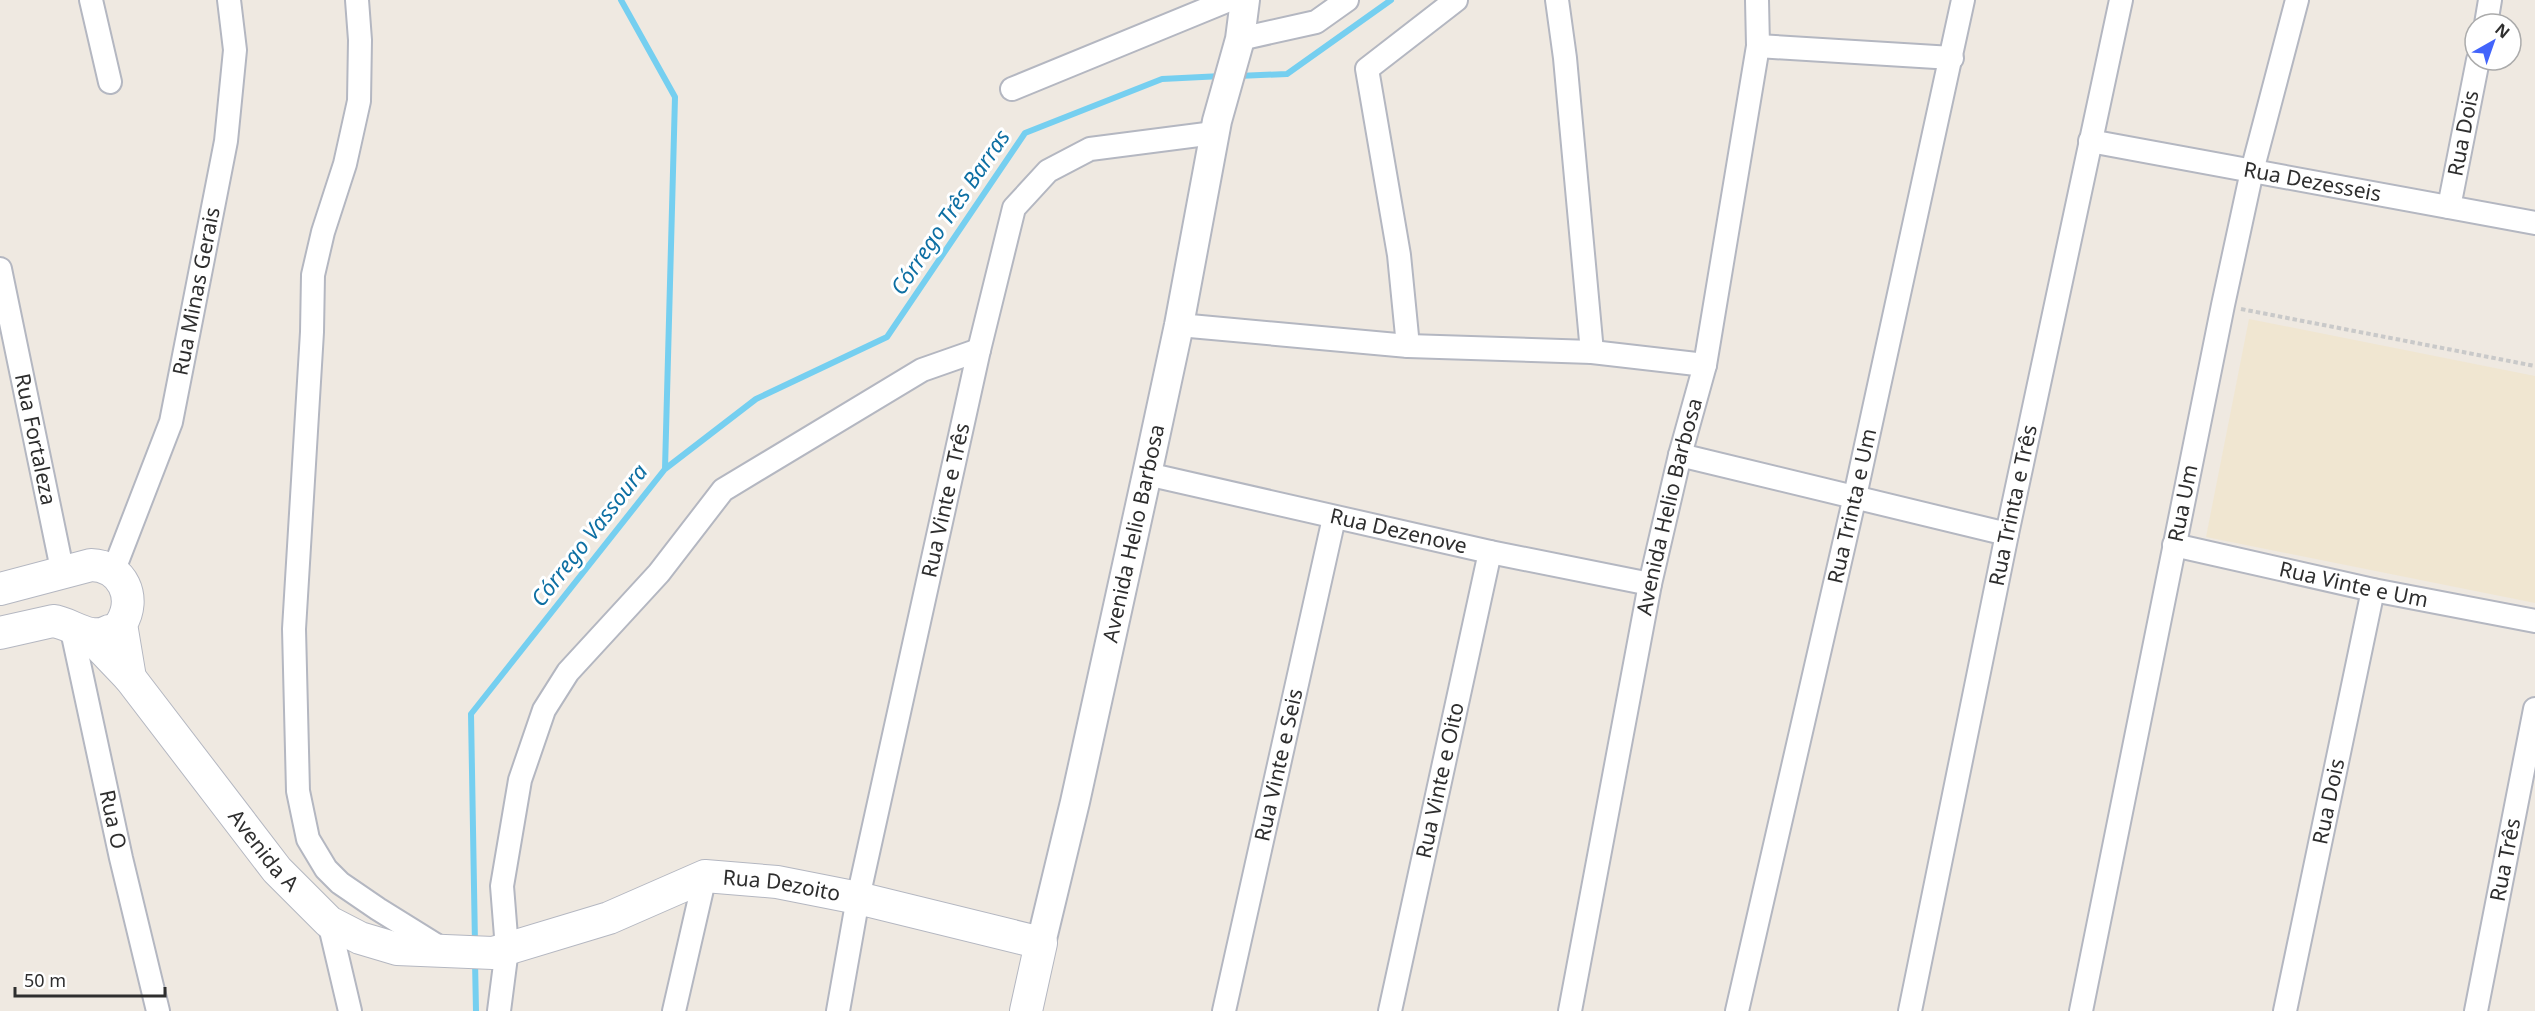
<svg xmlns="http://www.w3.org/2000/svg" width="2535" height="1011" font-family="'Noto Sans',sans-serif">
  <rect width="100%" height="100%" fill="#efe9e1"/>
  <path fill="#f0e6d1" d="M 2249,319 L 2535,376 L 2535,603 L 2206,537 Z"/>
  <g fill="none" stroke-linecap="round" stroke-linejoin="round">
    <path stroke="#75cff0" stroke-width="6" d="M 621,0 L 675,97 L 665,469
      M 1238,76 L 1287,74 L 1391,0
      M 475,944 L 471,714 L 665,469 L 756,399 L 887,337 L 1025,133 L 1162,79 L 1222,76
      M 475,960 L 476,1011"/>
    <g stroke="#b4b7c1" stroke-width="26">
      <g id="minor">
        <path d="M 91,0 L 110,82"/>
        <path d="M 357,0 L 360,40 L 359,101 L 345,164 L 323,232 L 313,275 L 312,332 L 294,629 L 298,791 L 308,839 L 326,869 L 340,883 L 378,909 L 444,950"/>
        <path d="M 1557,0 L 1565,58 L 1592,352"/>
        <path d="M 2486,24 L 2490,0"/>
        <path d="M 1240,39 L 1316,22 L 1347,0"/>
        <path d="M 1758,46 L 1952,58"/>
        <path d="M 1012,89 L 1229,0"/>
        <path id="s1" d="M 2090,141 L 2535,223"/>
        <path id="s2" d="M 2449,207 L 2478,60"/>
        <path id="s3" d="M 0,269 L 63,574"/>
        <path d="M 1179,325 L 1408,346 L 1592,352 L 1705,365"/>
        <path d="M 1408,346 L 1399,255 L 1367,69 L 1456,0"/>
        <path d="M 1680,455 L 2007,534"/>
        <path id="s4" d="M 1147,474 L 1490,552 L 1650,584"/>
        <path id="s5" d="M 2174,545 L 2373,590 L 2535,621"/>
        <path id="s6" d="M 113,572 L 171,422 L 226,141 L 235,50 L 229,0"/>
        <path id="s7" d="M 71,626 L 121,858 L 158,1011"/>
        <path d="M 329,922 L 350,1011"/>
        <path d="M 499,1011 L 507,949 L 502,886 L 520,780 L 544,710 L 568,672 L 659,573 L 723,490 L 922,370 L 979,350"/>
        <path d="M 674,1011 L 705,876"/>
        <path id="s8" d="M 838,1011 L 858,898 L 979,350 L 1014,208 L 1048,171 L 1090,149 L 1214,133"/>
        <path id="s9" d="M 1224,1011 L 1334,518"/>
        <path id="s10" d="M 1390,1011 L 1490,552"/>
        <path id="s11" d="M 1570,1011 L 1650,584 L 1680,455 L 1705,365 L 1758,46 L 1757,0"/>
        <path id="s12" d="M 1737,1011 L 1855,496 L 1963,0"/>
        <path id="s13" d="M 1910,1011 L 2007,534 L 2121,0"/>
        <path id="s14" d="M 2081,1011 L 2223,305 L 2252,171 L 2297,0"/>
        <path id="s15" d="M 2285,1011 L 2373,590"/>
        <path id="s16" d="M 2476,1011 L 2535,709"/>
      </g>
    </g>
    <g stroke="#b4b7c1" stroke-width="32">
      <g id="tertiary">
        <path id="s17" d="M 1041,943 L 1075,802 L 1147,474 L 1179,325 L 1217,121 L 1240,39 L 1245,0"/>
      </g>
    </g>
    <g stroke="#b4b7c1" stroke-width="34">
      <g id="secondary">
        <path d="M 0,589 L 91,565 C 123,566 137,598 121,624 L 130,678"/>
        <path d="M 0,633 L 53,621 C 71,623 90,642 109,631"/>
        <path id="s18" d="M 88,634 L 130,678 L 277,870 L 329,922 L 360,938 L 397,949 L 493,953 L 609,918 L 705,876 L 777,882 L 858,898 L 1041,943 L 1026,1011"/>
      </g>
    </g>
    <path stroke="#c9c9c9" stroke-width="4" stroke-dasharray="4.5 3" stroke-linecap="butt" d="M 2241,309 L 2535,366"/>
    <use href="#minor" stroke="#fff" stroke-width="22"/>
    <use href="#tertiary" stroke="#fff" stroke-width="28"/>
    <use href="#secondary" stroke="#fff" stroke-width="32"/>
  </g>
  <g text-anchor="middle" stroke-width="6" stroke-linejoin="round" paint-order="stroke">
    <g font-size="21" fill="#2e2e2e" stroke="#fff">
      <text dy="7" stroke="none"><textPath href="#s2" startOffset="75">Rua Dois</textPath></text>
      <text dy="7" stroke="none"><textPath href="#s1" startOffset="226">Rua Dezesseis</textPath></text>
      <text dy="7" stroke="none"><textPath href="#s6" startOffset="294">Rua Minas Gerais</textPath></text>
      <text dy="7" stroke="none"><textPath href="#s3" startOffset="174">Rua Fortaleza</textPath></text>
      <text dy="7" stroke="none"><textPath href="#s8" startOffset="522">Rua Vinte e Três</textPath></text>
      <text dy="7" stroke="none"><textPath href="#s14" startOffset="518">Rua Um</textPath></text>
      <text dy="7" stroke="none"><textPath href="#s13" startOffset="516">Rua Trinta e Três</textPath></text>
      <text dy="7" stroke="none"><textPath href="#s11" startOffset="514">Avenida Helio Barbosa</textPath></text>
      <text dy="7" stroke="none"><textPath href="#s12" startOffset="518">Rua Trinta e Um</textPath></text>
      <text dy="7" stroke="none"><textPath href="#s4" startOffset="258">Rua Dezenove</textPath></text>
      <text dy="7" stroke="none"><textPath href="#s17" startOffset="420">Avenida Helio Barbosa</textPath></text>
      <text dy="7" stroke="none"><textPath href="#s5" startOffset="184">Rua Vinte e Um</textPath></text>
      <text dy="7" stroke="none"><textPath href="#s9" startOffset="252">Rua Vinte e Seis</textPath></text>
      <text dy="7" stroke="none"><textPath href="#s10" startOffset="236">Rua Vinte e Oito</textPath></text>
      <text dy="7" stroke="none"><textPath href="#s15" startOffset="214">Rua Dois</textPath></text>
      <text dy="7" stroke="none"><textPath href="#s7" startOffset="198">Rua O</textPath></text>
      <text dy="7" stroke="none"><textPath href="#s18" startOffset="279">Avenida A</textPath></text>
      <text dy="7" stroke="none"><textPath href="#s16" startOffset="154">Rua Três</textPath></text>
      <text dy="7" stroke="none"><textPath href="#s18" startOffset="849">Rua Dezoito</textPath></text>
    </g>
    <g font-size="22" font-style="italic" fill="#0d6fa3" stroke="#fff">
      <text transform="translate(950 212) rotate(-56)" y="8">Córrego Três Barras</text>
      <text transform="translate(589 535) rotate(-52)" y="8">Córrego Vassoura</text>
    </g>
  </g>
  <g transform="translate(2493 42) rotate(40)"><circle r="28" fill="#ffffff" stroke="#ababab" stroke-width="1.5"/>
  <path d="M0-4.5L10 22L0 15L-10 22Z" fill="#4264fb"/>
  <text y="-9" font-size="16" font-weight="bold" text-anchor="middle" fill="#2e2e2e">N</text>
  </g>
  <path d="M15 987v9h150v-9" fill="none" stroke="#2e2e2e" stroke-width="3"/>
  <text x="24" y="987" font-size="18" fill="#2e2e2e" stroke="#ffffff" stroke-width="4.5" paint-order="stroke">50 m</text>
</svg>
